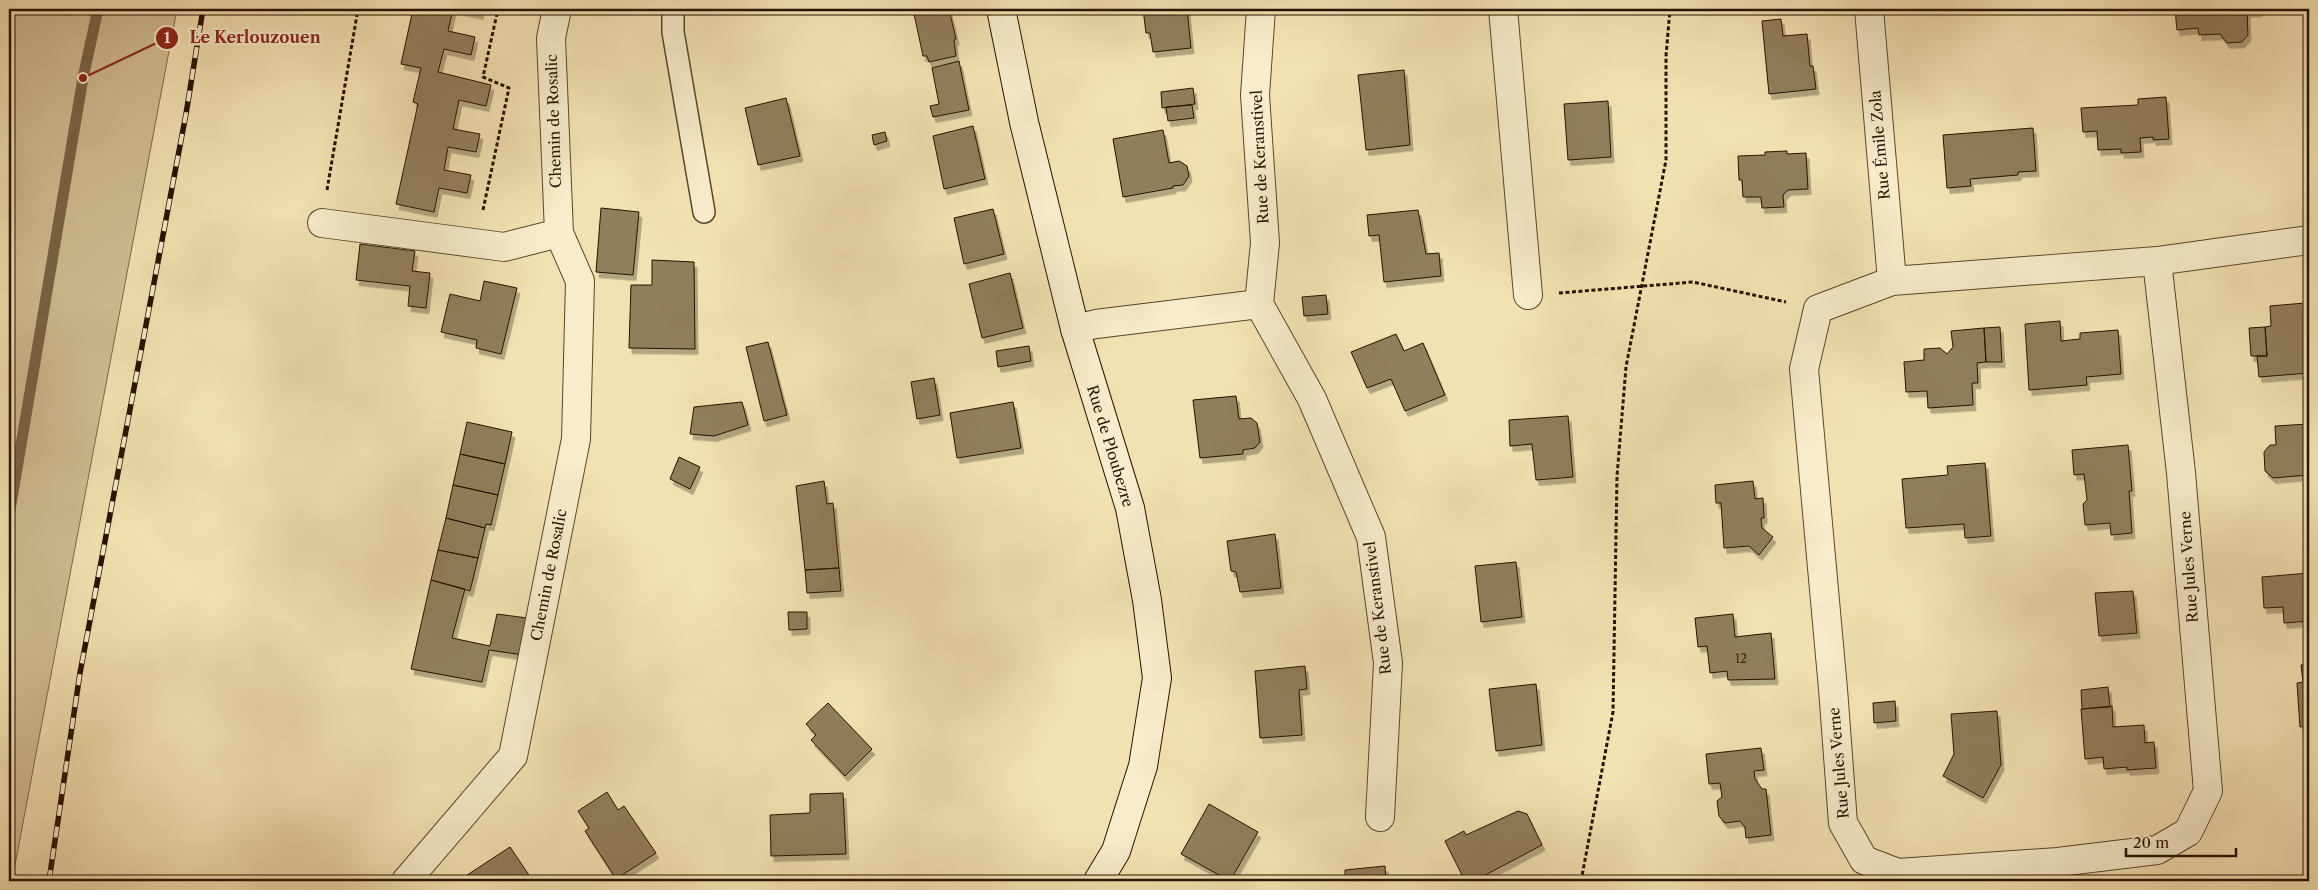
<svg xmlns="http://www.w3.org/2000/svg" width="2318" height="890" font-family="'Libre Caslon Text',serif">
  <defs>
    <filter id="shadow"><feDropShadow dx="3" dy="5.5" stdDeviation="0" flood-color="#0004"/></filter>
  </defs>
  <rect width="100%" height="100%" fill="#f3e2b1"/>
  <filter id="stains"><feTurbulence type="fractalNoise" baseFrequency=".004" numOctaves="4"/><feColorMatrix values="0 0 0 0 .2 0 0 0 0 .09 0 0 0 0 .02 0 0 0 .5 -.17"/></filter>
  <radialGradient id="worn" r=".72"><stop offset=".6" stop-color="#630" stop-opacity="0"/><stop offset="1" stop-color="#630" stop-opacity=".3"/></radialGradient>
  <path fill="#d0be93" stroke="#7c684a" d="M 9,9 L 177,9 L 12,881 L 9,881 Z"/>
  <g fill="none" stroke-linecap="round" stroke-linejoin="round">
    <path stroke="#786446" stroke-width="11" d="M 9,516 L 83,78 L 98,9"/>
  </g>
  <path fill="#917e5c" stroke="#271100" filter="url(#shadow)" d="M 413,9 L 453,9 L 448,31 L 475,37 L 471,55 L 444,49 L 438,72 L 491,85 L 486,106 L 459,100 L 453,129 L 480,134 L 476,152 L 448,147 L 444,170 L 471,175 L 467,193 L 439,188 L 434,212 L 396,204 L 418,104 L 413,102 L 421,68 L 401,64 Z
    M 458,9 L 481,9 L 480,14 Z
    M 913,9 L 949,9 L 956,39 L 954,40 L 956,56 L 929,62 L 927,56 L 923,56 Z
    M 1143,9 L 1187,9 L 1191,48 L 1153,52 L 1150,33 L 1146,33 Z
    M 2175,9 L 2259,9 L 2259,11 L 2247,12 L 2248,35 L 2242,42 L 2227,43 L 2220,34 L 2199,35 L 2198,28 L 2177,30 Z
    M 1781,19 L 1783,36 L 1807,34 L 1810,66 L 1813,66 L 1816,89 L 1769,94 L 1762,21 Z
    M 959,61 L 969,110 L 933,117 L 930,106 L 939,104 L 932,68 Z
    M 1404,70 L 1410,145 L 1366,150 L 1358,75 Z
    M 1193,88 L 1195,104 L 1162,108 L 1161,92 Z
    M 2166,97 L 2169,139 L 2153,140 L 2153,137 L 2140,138 L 2141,152 L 2121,153 L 2121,149 L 2098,150 L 2097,131 L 2083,132 L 2081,108 L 2138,105 L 2138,99 Z
    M 786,98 L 800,156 L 758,165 L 745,108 Z
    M 1608,101 L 1611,157 L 1568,160 L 1564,104 Z
    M 1192,105 L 1194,118 L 1168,121 L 1166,107 Z
    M 973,126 L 985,179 L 944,189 L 933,136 Z
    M 2033,128 L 2036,171 L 2018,172 L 2018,175 L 1970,179 L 1971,186 L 1947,188 L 1943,135 Z
    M 1163,130 L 1169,163 L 1179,161 L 1187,166 L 1189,176 L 1183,185 L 1173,186 L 1173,188 L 1123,197 L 1113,139 Z
    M 885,132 L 887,141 L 874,145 L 872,135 Z
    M 1787,151 L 1787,154 L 1806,153 L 1808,189 L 1788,190 L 1783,195 L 1784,207 L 1762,208 L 1761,197 L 1743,197 L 1742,180 L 1739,180 L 1738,156 L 1765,155 L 1765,152 Z
    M 601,208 L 639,212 L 633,275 L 596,272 Z
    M 993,209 L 1004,254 L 964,264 L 954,218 Z
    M 1418,210 L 1426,254 L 1439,253 L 1441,276 L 1384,282 L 1379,235 L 1369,236 L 1367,215 Z
    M 360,244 L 415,251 L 412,271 L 430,273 L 426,308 L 408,306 L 410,286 L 356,280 Z
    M 652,260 L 694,262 L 695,349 L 629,348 L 631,285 L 652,285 Z
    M 1010,273 L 1023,328 L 982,338 L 969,284 Z
    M 484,281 L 517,288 L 501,354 L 476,348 L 477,340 L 441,332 L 450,294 L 480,301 Z
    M 1326,295 L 1328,314 L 1304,316 L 1302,297 Z
    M 2305,303 L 2309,373 L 2259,377 L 2257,356 L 2267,356 L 2265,327 L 2271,326 L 2270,306 Z
    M 2060,321 L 2061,341 L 2080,339 L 2080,333 L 2118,330 L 2121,374 L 2086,377 L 2087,385 L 2029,390 L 2025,324 Z
    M 2000,327 L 2002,362 L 1986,362 L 1984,328 Z
    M 2265,327 L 2267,356 L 2251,356 L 2249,328 Z
    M 1984,328 L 1986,362 L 1977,363 L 1978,383 L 1972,383 L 1973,405 L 1928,408 L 1927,391 L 1906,392 L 1904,362 L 1924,360 L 1924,349 L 1940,348 L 1947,354 L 1953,347 L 1951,331 Z
    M 1396,334 L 1404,351 L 1423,343 L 1445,395 L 1405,411 L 1391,379 L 1367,388 L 1351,352 Z
    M 768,342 L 787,415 L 764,421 L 746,347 Z
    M 1029,346 L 1031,361 L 998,367 L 996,351 Z
    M 934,378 L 940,415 L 917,419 L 911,382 Z
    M 1236,396 L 1239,419 L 1251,418 L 1257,423 L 1260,442 L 1255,448 L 1243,450 L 1243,454 L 1200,458 L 1193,400 Z
    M 742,402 L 748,425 L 714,436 L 690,434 L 694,407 Z
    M 1013,402 L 1021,448 L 957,458 L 950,413 Z
    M 1568,416 L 1573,477 L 1536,480 L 1532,444 L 1510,446 L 1509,420 Z
    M 467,422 L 512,432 L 505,464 L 460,454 Z
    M 2309,424 L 2309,492 L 2308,475 L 2273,478 L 2265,471 L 2264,452 L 2270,445 L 2276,445 L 2275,426 Z
    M 2128,445 L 2132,491 L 2129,491 L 2132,533 L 2111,535 L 2110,523 L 2085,525 L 2083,504 L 2087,500 L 2084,474 L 2074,475 L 2072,450 Z
    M 460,454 L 505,464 L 498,495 L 453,485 Z
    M 679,457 L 700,467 L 690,489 L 670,479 Z
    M 1985,463 L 1991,536 L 1965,538 L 1964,524 L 1906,528 L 1902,479 L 1948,475 L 1947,466 Z
    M 824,481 L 827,504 L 833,503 L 839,568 L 805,570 L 796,486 Z
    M 1753,481 L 1755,499 L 1763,498 L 1764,518 L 1761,518 L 1762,528 L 1773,537 L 1759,555 L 1749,546 L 1724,548 L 1721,503 L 1716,503 L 1715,485 Z
    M 453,485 L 498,495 L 491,525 L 486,524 L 485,528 L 446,518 Z
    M 446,518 L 485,528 L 478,558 L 438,550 Z
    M 1275,534 L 1281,588 L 1240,592 L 1236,572 L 1231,571 L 1227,541 Z
    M 438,550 L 478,558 L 470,591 L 431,580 Z
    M 1516,562 L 1522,617 L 1481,622 L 1475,566 Z
    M 839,568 L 841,591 L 807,593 L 805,570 Z
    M 2309,573 L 2309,621 L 2284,623 L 2283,607 L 2264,608 L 2262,577 Z
    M 431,580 L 465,589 L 452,638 L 490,646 L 497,614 L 527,618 L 523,655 L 489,650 L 482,682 L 411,669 Z
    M 2133,591 L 2137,633 L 2099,636 L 2095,593 Z
    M 788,612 L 807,612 L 807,629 L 789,630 Z
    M 1733,614 L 1735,637 L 1771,633 L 1775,679 L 1728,680 L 1727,671 L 1710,673 L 1707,646 L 1698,647 L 1695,618 Z
    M 2309,664 L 2309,726 L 2300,727 L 2297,683 L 2303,682 L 2301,665 Z
    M 1305,666 L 1307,689 L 1299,690 L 1302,735 L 1260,738 L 1255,671 Z
    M 1536,684 L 1542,745 L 1496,751 L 1489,689 Z
    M 2108,687 L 2110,707 L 2082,709 L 2081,690 Z
    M 1895,701 L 1896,721 L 1874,723 L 1873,703 Z
    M 828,703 L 872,749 L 845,776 L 811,740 L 816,735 L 806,724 Z
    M 2112,706 L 2113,727 L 2144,725 L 2145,743 L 2154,742 L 2156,768 L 2127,770 L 2127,767 L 2104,769 L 2103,757 L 2085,759 L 2081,709 Z
    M 1997,711 L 2001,765 L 1983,798 L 1943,776 L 1954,754 L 1951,714 Z
    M 1761,748 L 1764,770 L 1754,771 L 1755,779 L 1762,789 L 1766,789 L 1771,835 L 1746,838 L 1745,827 L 1740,821 L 1725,823 L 1719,816 L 1717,801 L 1722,797 L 1720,783 L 1709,784 L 1706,754 Z
    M 607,792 L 618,810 L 624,806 L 656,853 L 616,879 L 585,831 L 589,828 L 578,811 Z
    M 843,793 L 846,854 L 771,856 L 770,815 L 810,813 L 810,794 Z
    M 1209,804 L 1258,832 L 1230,881 L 1181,854 Z
    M 1518,811 L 1527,814 L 1542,845 L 1474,881 L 1465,881 L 1445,841 L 1464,831 L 1466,835 Z
    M 510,847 L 533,881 L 458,881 Z
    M 1385,866 L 1386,881 L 1345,881 L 1345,870 Z"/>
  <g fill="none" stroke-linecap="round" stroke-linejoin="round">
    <g stroke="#5a452c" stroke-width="24">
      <path id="service" d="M 673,9 L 673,32 L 704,212"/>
    </g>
    <g stroke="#5a452c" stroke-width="30">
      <path id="minor" d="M 1503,9 L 1528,295
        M 1869,9 L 1892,281
        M 322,223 L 504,247 L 559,233 L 551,38 L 557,9
        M 2157,261 L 2181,473 L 2208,791 L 2188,832 L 2157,850 L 2058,862 L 1898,873 L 1864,860 L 1843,823 L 1833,689 L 1804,369 L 1818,309 L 1892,281 L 2157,261 L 2309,240
        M 1259,304 L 1312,399 L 1371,537 L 1388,663 L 1380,817
        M 1075,329 L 1096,324 L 1259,304 L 1265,243 L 1255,95 L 1261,9
        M 406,881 L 513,756 L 576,439 L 580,281 L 559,233"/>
    </g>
    <g stroke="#271100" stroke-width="30">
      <path id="secondary" d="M 1001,9 L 1024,122 L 1075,329 L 1130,508 L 1147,600 L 1157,678 L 1143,766 L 1116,851 L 1098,881"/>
    </g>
    <path stroke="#271100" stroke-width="3" stroke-dasharray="4 2.5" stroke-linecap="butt" d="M 327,190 L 358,9
      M 483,210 L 509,88 L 483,77 L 498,9
      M 1559,293 L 1693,282 L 1786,302
      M 1581,881 L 1613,712 L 1617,476 L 1626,367 L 1666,160 L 1666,56 L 1670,9"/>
    <use href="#service" stroke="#f7eccc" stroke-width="21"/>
    <use href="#minor" stroke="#f7eccc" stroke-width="28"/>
    <use href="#secondary" stroke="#f7eccc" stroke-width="28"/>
    <g stroke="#271100" stroke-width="5.5">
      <path id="rail" d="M 49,881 L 80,673 L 186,114 L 203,9"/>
    </g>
    <use href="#rail" stroke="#f7eccc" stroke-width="4" stroke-dasharray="11" stroke-linecap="butt"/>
  </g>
  <g text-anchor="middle" stroke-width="5" stroke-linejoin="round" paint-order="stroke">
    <g font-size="12" fill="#422c17">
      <text x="1741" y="663">12</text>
    </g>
    <g font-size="15" fill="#271100" stroke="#f7eccc">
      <text transform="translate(554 121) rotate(-92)" y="5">Chemin de Rosalic</text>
      <text transform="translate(1880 145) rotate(-95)" y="5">Rue Émile Zola</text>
      <text transform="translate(1260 157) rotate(-93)" y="5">Rue de Keranstivel</text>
      <text transform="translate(1110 446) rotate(73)" y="5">Rue de Ploubezre</text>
      <text transform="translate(2189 567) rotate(-94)" y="5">Rue Jules Verne</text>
      <text transform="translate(549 575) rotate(-79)" y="5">Chemin de Rosalic</text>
      <text transform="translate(1378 608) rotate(-97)" y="5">Rue de Keranstivel</text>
      <text transform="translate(1839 763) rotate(-95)" y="5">Rue Jules Verne</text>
    </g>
  </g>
  <path fill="none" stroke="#8f2418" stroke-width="2" d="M83 78L167 38"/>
  <g fill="#8f2418" stroke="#f7eccc" stroke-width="2">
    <circle cx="83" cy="78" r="5"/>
    <circle cx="167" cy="38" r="12"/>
  </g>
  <g font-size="15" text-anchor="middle" font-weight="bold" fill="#fff">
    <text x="167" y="43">1</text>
  </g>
  <g font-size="16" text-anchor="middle" font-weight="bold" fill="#8f2418" stroke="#f7eccc" stroke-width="5" stroke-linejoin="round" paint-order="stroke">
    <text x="255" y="43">Le Kerlouzouen</text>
  </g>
  <rect width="2318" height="890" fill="none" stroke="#f3e2b1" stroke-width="30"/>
  <rect x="10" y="10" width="2298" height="870" fill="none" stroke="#271100" stroke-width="2.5"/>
  <rect x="15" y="15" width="2288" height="860" fill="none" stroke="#271100"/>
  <path d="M2126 848v8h110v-8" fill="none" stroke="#271100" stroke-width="2.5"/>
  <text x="2133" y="848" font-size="15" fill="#271100" stroke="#f7eccc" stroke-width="4" paint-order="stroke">20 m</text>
  <rect width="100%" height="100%" filter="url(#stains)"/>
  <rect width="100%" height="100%" fill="url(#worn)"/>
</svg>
